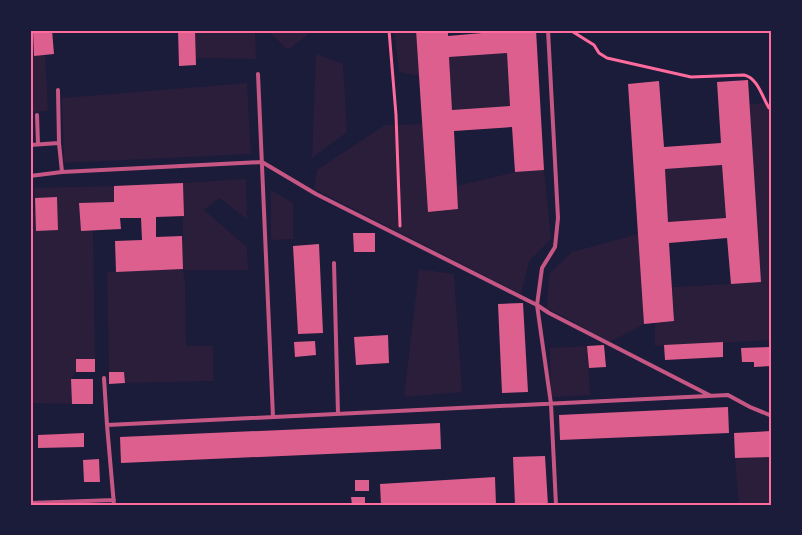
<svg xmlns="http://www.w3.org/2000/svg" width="802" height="535" font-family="Bitter,serif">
  <rect width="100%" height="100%" fill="#1b1b3a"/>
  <path fill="#2a1e3b" d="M 30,30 L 33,30 L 34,55 L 45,55 L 48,111 L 30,112 Z
    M 195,30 L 255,30 L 256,59 L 196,58 Z
    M 270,30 L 314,30 L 288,50 L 270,33 Z
    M 394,30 L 416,30 L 419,76 L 399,72 Z
    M 507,53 L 510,106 L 452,110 L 449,57 Z
    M 316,54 L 343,64 L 347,132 L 312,158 Z
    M 247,83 L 251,154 L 64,163 L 62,98 Z
    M 772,103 L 772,340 L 655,346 L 655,323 L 674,321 L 672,287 L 731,284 L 760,281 L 750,104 Z
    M 422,124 L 429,212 L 458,209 L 457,186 L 515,172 L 544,170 L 551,239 L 529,261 L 521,294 L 314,189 L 317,170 L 385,125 Z
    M 722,165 L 726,218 L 668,222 L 665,169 Z
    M 246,179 L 247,219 L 219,198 L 204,210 L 247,247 L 248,270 L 183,270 L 185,282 L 186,346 L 213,346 L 213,381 L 125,383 L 124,372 L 109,372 L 107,272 L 183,269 C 182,240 184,212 183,183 Z
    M 114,186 L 114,202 L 79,204 L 81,230 L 93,230 L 95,359 L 76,359 L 76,372 L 71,379 L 72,404 L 30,403 L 30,213 L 35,212 L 36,231 L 58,229 L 57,197 L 35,198 L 34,188 Z
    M 271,190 L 293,203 L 293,239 L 271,240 Z
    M 638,234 L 644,324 L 610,342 L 547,308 L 549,274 L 572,252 Z
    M 419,269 L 454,274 L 462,392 L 404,397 Z
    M 587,346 L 590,395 L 551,397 L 550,348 Z
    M 772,457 L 772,505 L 739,505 L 735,458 Z"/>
  <path fill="#dd5f8e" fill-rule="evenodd" d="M 33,30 L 52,30 L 54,54 L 34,56 Z
    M 178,30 L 195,30 L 196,65 L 179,66 Z
    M 416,30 L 448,30 L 448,36 L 505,31 L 505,30 L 536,30 L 544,170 L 515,172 L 512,127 L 454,131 L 458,209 L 428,212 ZM 507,53 L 510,106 L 452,110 L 449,57 Z
    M 748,80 L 761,282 L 731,284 L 727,238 L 669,243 L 674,321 L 644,324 L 628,84 L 659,81 L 664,147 L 721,143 L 717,82 ZM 722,165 L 726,218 L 668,222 L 665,169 Z
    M 183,183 L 184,216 L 156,217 L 156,237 L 182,236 L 183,269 L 116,272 L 115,241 L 142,240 L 141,218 L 120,218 L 121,229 L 81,231 L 79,203 L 114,202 L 114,186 Z
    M 57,197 L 58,230 L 36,231 L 35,198 Z
    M 353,233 L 375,233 L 375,252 L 354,252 Z
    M 319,244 L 323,333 L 298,334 L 293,246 Z
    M 523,303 L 528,392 L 502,393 L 498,304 Z
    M 388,335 L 389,363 L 356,365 L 354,337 Z
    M 315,341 L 316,355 L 295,357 L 294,342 Z
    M 723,342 L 723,357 L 665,360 L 664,345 Z
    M 604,345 L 606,367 L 589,368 L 587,346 Z
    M 772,347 L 772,366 L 754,367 L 754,362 L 742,362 L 741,348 Z
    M 76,359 L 95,359 L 95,372 L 76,372 Z
    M 109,372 L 124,372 L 125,383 L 109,384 Z
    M 71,379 L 93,379 L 93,404 L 72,404 Z
    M 728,407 L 729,433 L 560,440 L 559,415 Z
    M 440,423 L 441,449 L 121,463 L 120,437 Z
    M 772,431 L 772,457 L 735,458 L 734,433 Z
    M 84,433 L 84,447 L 38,448 L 38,435 Z
    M 545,456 L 548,505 L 515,505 L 513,457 Z
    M 99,459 L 100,482 L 84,482 L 83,460 Z
    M 495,477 L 496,505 L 381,505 L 380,484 Z
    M 355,480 L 369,480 L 369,491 L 355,491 Z
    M 351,497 L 365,497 L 365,505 L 352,505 Z"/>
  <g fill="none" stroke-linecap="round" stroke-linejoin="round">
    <path stroke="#ff6b9d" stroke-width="3" d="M 389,30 L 396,115 L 400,226
      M 570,30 L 594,45 L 599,53 L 607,58 L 691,77 L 744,75 C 758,78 762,97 769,108 L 772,108"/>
    <path stroke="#c65784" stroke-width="4" d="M 548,30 L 558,218 L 555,247 L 542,268 L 537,305 L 551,404 L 556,505
      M 258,74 L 273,417
      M 58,90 L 59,143 L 62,172 L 262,162 L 316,194 L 537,305 L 549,313 L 711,396
      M 37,115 L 38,144
      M 30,145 L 59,143
      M 30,176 L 62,172
      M 334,263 L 338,414
      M 104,378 L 107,425
      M 30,503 L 114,500
      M 114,505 L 107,425 L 728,395 L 750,407 L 772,416"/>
  </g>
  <rect width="802" height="535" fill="none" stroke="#1b1b3a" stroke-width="63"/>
  <rect x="32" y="32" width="738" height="472" fill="none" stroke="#ff6b9d" stroke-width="2"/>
</svg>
